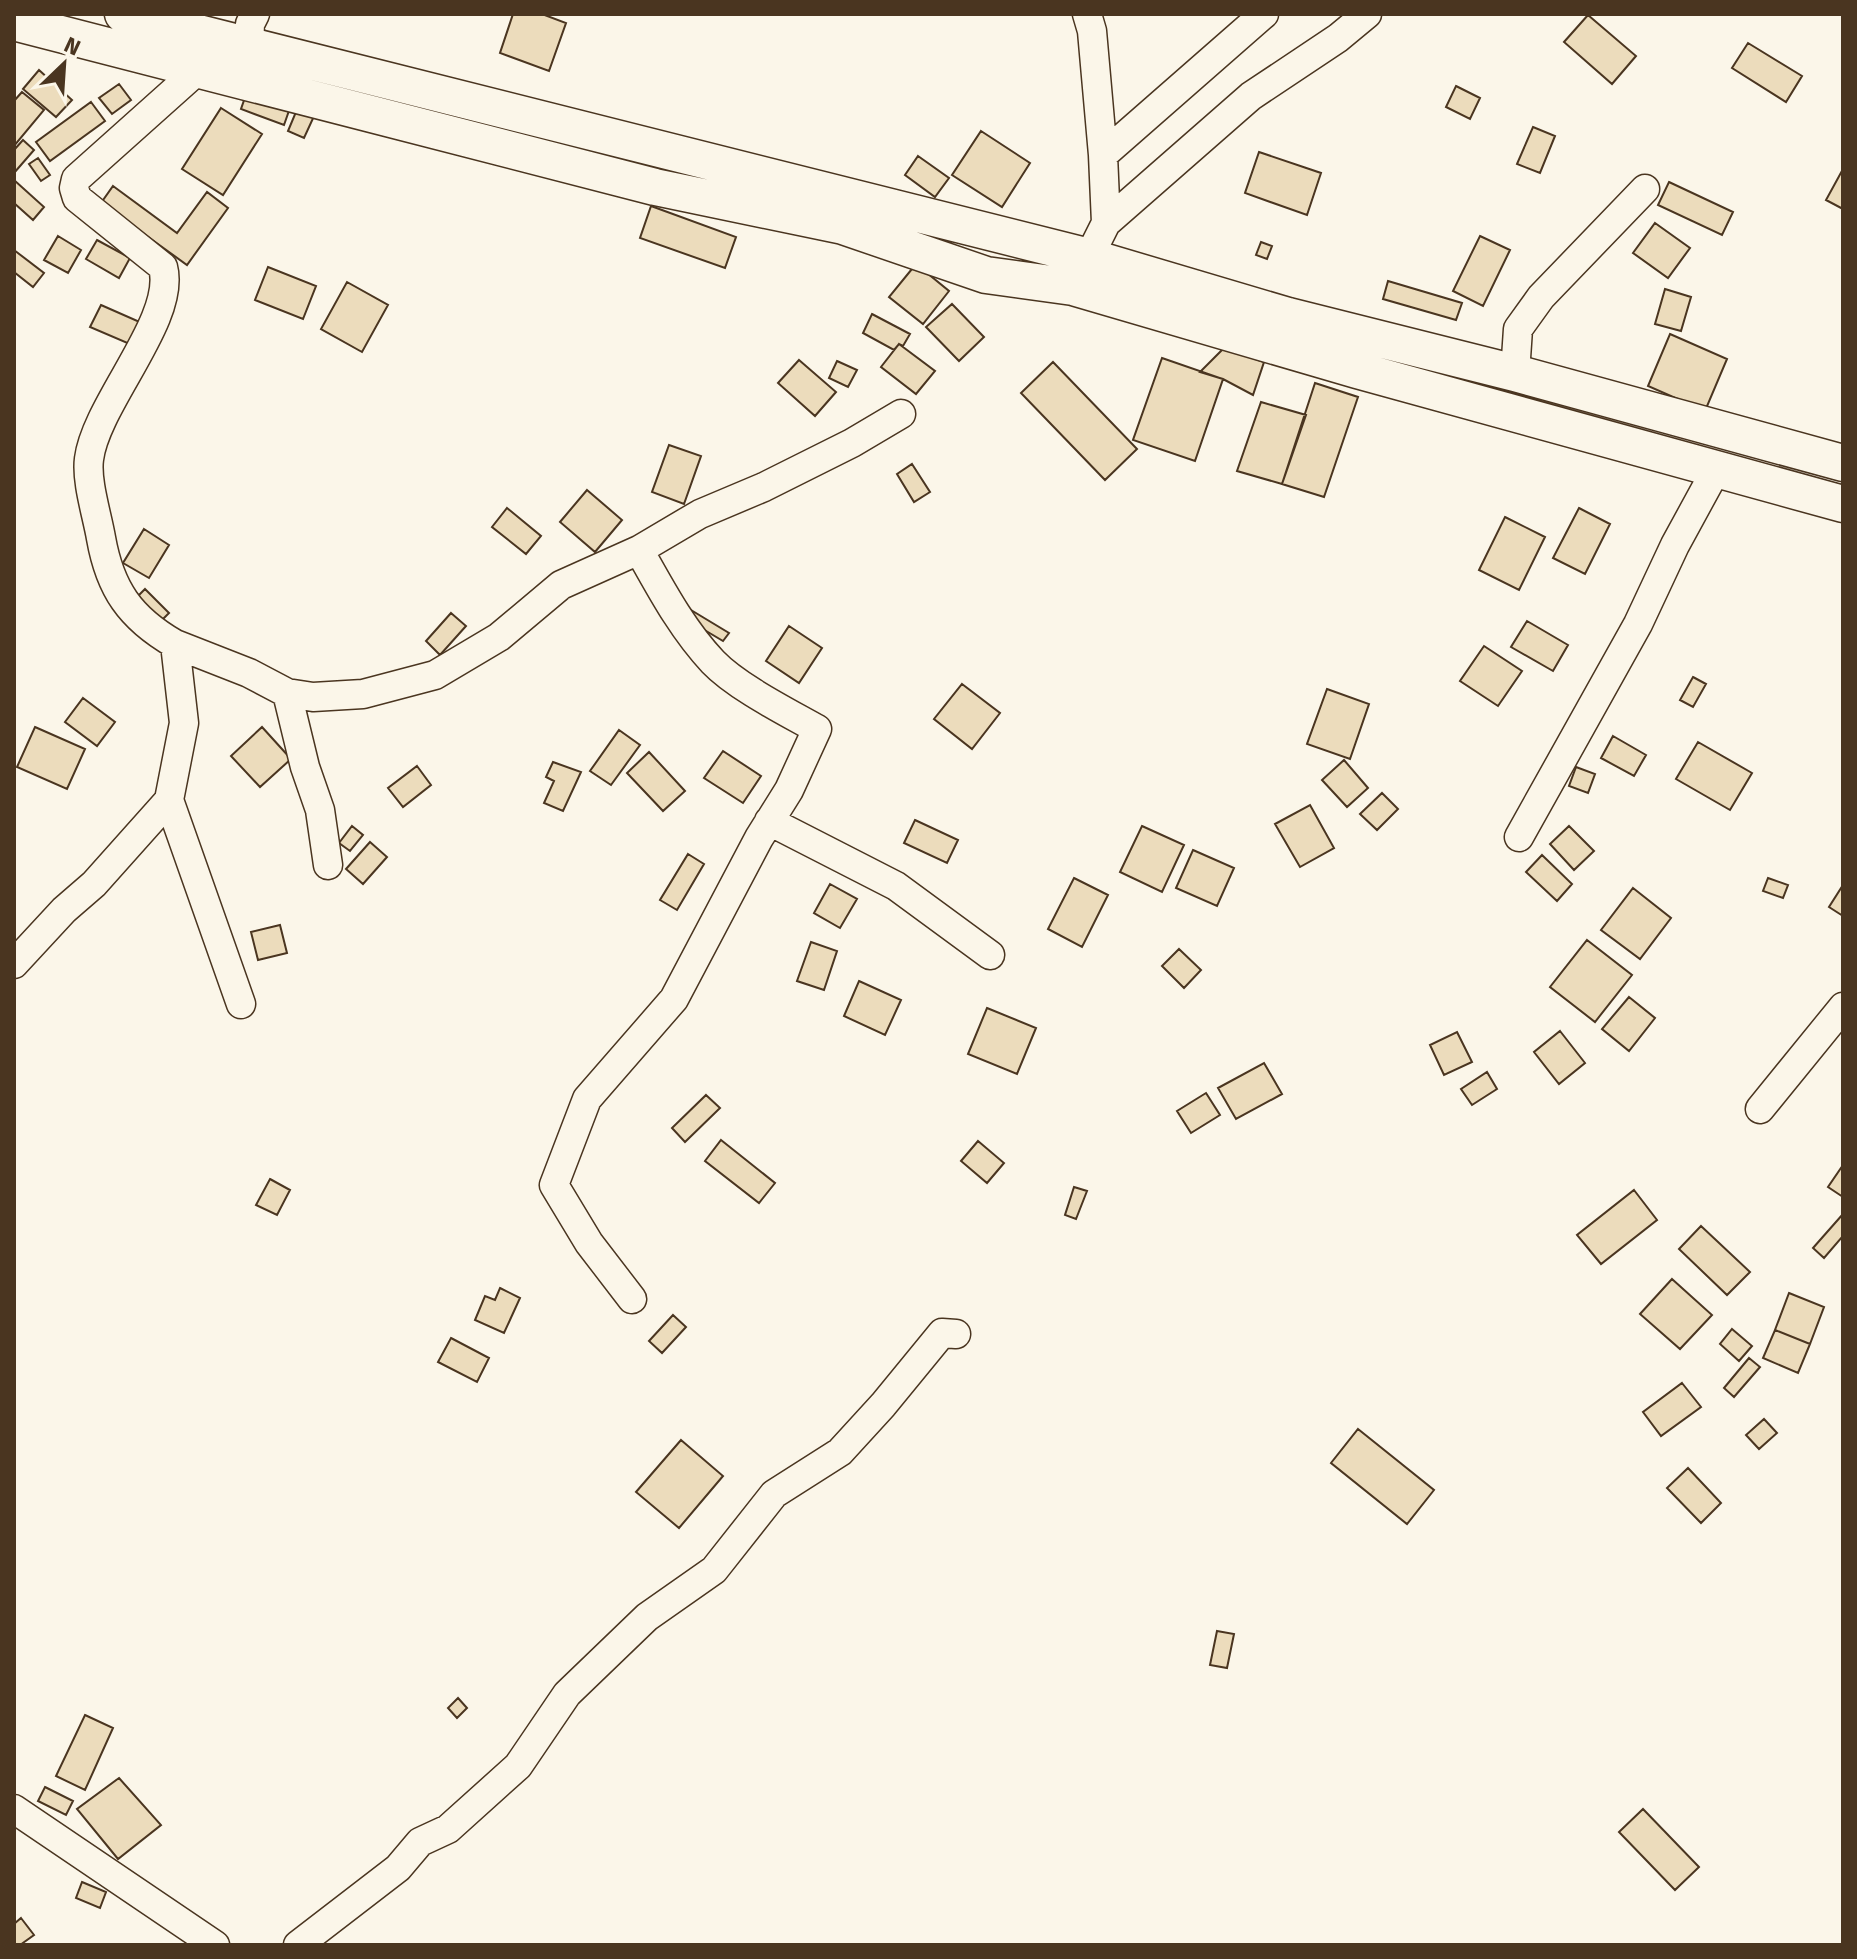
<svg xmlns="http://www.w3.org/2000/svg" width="1857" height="1959" font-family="'Fira Sans',sans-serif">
  <rect width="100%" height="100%" fill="#fbf6e9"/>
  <path fill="#ecdcbc" stroke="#4a3520" stroke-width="2" d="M 513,14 L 542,14 L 566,23 L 549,71 L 500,53 Z
    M 1588,15 L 1636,56 L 1612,84 L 1564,42 Z
    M 1748,43 L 1802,76 L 1786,102 L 1732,68 Z
    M 39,70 L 72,100 L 56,117 L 23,89 Z
    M 119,84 L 131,100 L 112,114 L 99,98 Z
    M 249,86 L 292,102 L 284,125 L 241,109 Z
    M 1456,86 L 1480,98 L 1470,119 L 1446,107 Z
    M 22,92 L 44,110 L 14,146 L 14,101 Z
    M 91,102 L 105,121 L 50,161 L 36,142 Z
    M 298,107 L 315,114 L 304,138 L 288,131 Z
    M 221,108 L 262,134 L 223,195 L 182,169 Z
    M 1533,127 L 1555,136 L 1540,173 L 1517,164 Z
    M 981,131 L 1030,163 L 1002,207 L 952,175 Z
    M 23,140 L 34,150 L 14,173 L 14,150 Z
    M 1259,152 L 1321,173 L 1307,215 L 1245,193 Z
    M 918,156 L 949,178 L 935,197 L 905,175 Z
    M 38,158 L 50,175 L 41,181 L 29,164 Z
    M 1843,169 L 1843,209 L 1826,200 Z
    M 14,180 L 44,207 L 33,220 L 14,203 Z
    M 1669,182 L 1733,212 L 1722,235 L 1658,205 Z
    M 113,186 L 177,233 L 207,192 L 228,208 L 187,265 L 101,203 Z
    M 651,206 L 736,237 L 725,268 L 640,238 Z
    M 1655,223 L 1690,248 L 1668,278 L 1633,253 Z
    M 58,236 L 81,250 L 68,273 L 44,260 Z
    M 1480,236 L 1510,250 L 1483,306 L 1453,291 Z
    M 97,240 L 130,258 L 119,278 L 86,259 Z
    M 1261,242 L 1272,246 L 1267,259 L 1256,255 Z
    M 14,250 L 44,273 L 33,287 L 14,272 Z
    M 916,264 L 949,291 L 923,324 L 889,297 Z
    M 268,267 L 316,286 L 303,319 L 255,300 Z
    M 1388,281 L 1462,303 L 1456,320 L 1383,299 Z
    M 347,282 L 388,305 L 362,352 L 321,329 Z
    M 1665,289 L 1691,297 L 1681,331 L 1655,324 Z
    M 952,304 L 984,337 L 959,361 L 926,327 Z
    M 101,305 L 142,323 L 132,345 L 90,327 Z
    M 872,314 L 910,334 L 903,346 L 899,344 L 894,350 L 863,333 Z
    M 1670,334 L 1727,359 L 1705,411 L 1648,386 Z
    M 899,344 L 935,371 L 916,394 L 881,367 Z
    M 1224,348 L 1264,362 L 1253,395 L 1223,379 L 1200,372 Z
    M 1162,358 L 1223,379 L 1195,461 L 1133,440 Z
    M 799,360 L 836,392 L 815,416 L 778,383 Z
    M 837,361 L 857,370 L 848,387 L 829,378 Z
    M 1053,362 L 1137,449 L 1105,480 L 1021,393 Z
    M 1315,383 L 1358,397 L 1324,497 L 1282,484 Z
    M 1261,402 L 1306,415 L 1282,484 L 1237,471 Z
    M 669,445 L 701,456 L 684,504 L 652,492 Z
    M 912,464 L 930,492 L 914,502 L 897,474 Z
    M 587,490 L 622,520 L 595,552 L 560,522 Z
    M 507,508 L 541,536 L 526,554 L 492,527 Z
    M 1579,508 L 1610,524 L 1585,574 L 1553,558 Z
    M 1505,517 L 1545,537 L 1519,590 L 1479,570 Z
    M 144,529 L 169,545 L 149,578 L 123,563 Z
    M 145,589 L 169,613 L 158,624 L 134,600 Z
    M 686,607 L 729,633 L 723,641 L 681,616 Z
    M 451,613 L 466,626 L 440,655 L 426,641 Z
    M 1527,621 L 1568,645 L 1553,671 L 1511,647 Z
    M 789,626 L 822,648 L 799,683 L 766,661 Z
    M 1484,646 L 1522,671 L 1498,706 L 1460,681 Z
    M 1693,677 L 1706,684 L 1693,707 L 1680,700 Z
    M 962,684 L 1000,713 L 972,749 L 934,719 Z
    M 1327,689 L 1369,704 L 1350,759 L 1307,744 Z
    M 83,698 L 115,722 L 97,746 L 65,722 Z
    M 35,727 L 85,749 L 67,789 L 17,767 Z
    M 262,727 L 291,759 L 260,787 L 231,756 Z
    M 619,730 L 640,745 L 611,785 L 590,771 Z
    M 1613,736 L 1646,755 L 1634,776 L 1601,758 Z
    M 1698,742 L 1752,773 L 1730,810 L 1676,779 Z
    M 723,751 L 761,776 L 743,803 L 704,778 Z
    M 649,752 L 685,791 L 663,811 L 627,773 Z
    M 1344,760 L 1368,788 L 1347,807 L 1322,780 Z
    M 553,762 L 581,772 L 563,811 L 544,803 L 554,781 L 546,777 Z
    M 417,766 L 431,785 L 403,807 L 388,788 Z
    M 1576,767 L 1595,774 L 1588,793 L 1569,786 Z
    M 1382,793 L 1398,809 L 1377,830 L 1360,814 Z
    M 1310,805 L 1334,848 L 1300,867 L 1275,824 Z
    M 915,820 L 958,840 L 947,863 L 904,843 Z
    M 352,826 L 363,835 L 350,851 L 339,843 Z
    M 1142,826 L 1184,845 L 1162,892 L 1120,872 Z
    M 1569,826 L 1594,851 L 1574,870 L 1550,844 Z
    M 370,842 L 387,857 L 363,884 L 346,869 Z
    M 1193,850 L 1234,868 L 1217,906 L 1176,888 Z
    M 688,854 L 704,864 L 677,910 L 660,900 Z
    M 1542,855 L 1572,884 L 1557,901 L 1526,872 Z
    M 1074,878 L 1108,895 L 1082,947 L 1048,929 Z
    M 1768,878 L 1788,885 L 1783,898 L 1763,891 Z
    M 830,884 L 857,899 L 840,928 L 814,913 Z
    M 1843,885 L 1843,916 L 1829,907 Z
    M 1633,888 L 1671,918 L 1640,959 L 1601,930 Z
    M 280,925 L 287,953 L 258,960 L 251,932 Z
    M 1587,940 L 1632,975 L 1595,1022 L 1550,987 Z
    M 811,942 L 837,951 L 824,990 L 797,981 Z
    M 1179,949 L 1201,970 L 1184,988 L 1162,966 Z
    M 859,981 L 901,1000 L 885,1035 L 844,1016 Z
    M 1629,997 L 1655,1018 L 1629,1051 L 1602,1029 Z
    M 987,1008 L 1036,1028 L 1017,1074 L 968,1054 Z
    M 1560,1031 L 1585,1063 L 1559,1084 L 1534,1052 Z
    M 1457,1032 L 1472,1062 L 1444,1075 L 1430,1045 Z
    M 1264,1063 L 1282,1094 L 1236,1119 L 1218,1088 Z
    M 1487,1072 L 1497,1089 L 1472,1105 L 1461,1089 Z
    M 1206,1093 L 1220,1115 L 1191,1133 L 1177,1111 Z
    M 706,1095 L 720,1108 L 685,1142 L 672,1128 Z
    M 721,1140 L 775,1183 L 759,1203 L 705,1161 Z
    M 978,1141 L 1004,1163 L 987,1183 L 961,1161 Z
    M 1843,1165 L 1843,1197 L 1828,1187 Z
    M 270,1179 L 290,1190 L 277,1215 L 256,1205 Z
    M 1074,1187 L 1087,1191 L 1076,1219 L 1065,1215 Z
    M 1634,1190 L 1657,1220 L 1601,1264 L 1577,1235 Z
    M 1843,1214 L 1843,1236 L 1824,1258 L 1813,1248 Z
    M 1701,1226 L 1750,1272 L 1727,1295 L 1679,1249 Z
    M 1672,1279 L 1712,1315 L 1680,1349 L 1640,1314 Z
    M 500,1288 L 520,1298 L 504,1333 L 475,1320 L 485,1296 L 495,1300 Z
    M 1789,1293 L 1824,1307 L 1810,1344 L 1775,1330 Z
    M 673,1315 L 686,1327 L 662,1353 L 649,1341 Z
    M 1732,1329 L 1752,1346 L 1739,1361 L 1720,1344 Z
    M 1775,1330 L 1810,1344 L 1798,1373 L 1763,1358 Z
    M 451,1338 L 489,1358 L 477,1382 L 438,1362 Z
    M 1749,1358 L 1760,1367 L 1734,1397 L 1724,1388 Z
    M 1682,1383 L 1701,1407 L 1661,1436 L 1643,1412 Z
    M 1764,1419 L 1777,1433 L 1759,1449 L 1746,1435 Z
    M 1358,1429 L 1434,1490 L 1407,1524 L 1331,1463 Z
    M 681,1440 L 723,1476 L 679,1528 L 636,1492 Z
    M 1688,1468 L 1721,1503 L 1701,1523 L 1667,1488 Z
    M 1217,1631 L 1234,1634 L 1227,1668 L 1210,1665 Z
    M 458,1698 L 467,1708 L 457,1718 L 448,1708 Z
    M 85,1715 L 113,1728 L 85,1790 L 56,1776 Z
    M 119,1778 L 161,1825 L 118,1859 L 77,1809 Z
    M 45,1787 L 73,1801 L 66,1815 L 38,1801 Z
    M 1643,1809 L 1699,1867 L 1675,1890 L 1619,1832 Z
    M 82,1882 L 106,1892 L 100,1908 L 76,1898 Z
    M 21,1918 L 34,1935 L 20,1945 L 14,1945 L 14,1924 Z"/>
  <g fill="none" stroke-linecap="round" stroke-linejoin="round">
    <g stroke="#4a3520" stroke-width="31">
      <path id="minor" d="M 1087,14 L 1092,31 L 1103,155 L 1106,223
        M 249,47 L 250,24 L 255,14
        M 1103,155 L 1264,14
        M 1089,257 L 1106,223 L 1251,96 L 1338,38 L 1367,14
        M 1515,373 L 1518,329 L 1541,297 L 1645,189
        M 175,644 L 249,673 L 287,693 L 313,697 L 363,694 L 435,675 L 499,637 L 561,585 L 639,550 L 700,514 L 764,487 L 852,443 L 901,414
        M 287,693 L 305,767 L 320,810 L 328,865
        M 169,800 L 241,1004
        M 769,821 L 896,886 L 990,955
        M 1519,837 L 1638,624 L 1675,545 L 1717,468
        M 14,964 L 64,910 L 94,884 L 169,800 L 184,723 L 175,644 C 130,618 110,589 101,538 C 97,515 86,481 89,459 C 96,403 177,319 163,267 L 77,198 L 74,188 L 76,179 L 199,69
        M 1760,1109 L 1843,1007
        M 632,1299 L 589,1243 L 554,1185 L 587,1099 L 674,999 L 759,838 L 789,790 L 817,729 C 787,712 737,687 713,662 C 682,629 661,589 639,550
        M 14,1809 L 215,1945
        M 298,1945 L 398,1868 L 420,1842 L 448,1829 L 518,1766 L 567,1694 L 647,1617 L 714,1570 L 774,1494 L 840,1452 L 883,1405 L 942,1333 L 956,1334"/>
    </g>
    <g stroke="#4a3520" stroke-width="39">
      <path id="major" d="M 123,14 L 1089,257 L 1288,316 L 1515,373 L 1843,463
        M 14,22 L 655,187 L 843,226 L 986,275 L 1073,287 L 1357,370 L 1843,504"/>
    </g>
    <use href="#minor" stroke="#fbf6e9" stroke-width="28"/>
    <use href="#major" stroke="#fbf6e9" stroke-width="36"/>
  </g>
  <rect width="1857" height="1959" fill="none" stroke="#4a3520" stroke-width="32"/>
  <g transform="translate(64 64) rotate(25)" stroke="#fbf6e9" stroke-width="6" paint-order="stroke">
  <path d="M0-6L14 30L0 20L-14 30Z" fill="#4a3520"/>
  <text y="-12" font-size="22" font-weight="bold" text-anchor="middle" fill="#4a3520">N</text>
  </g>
</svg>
